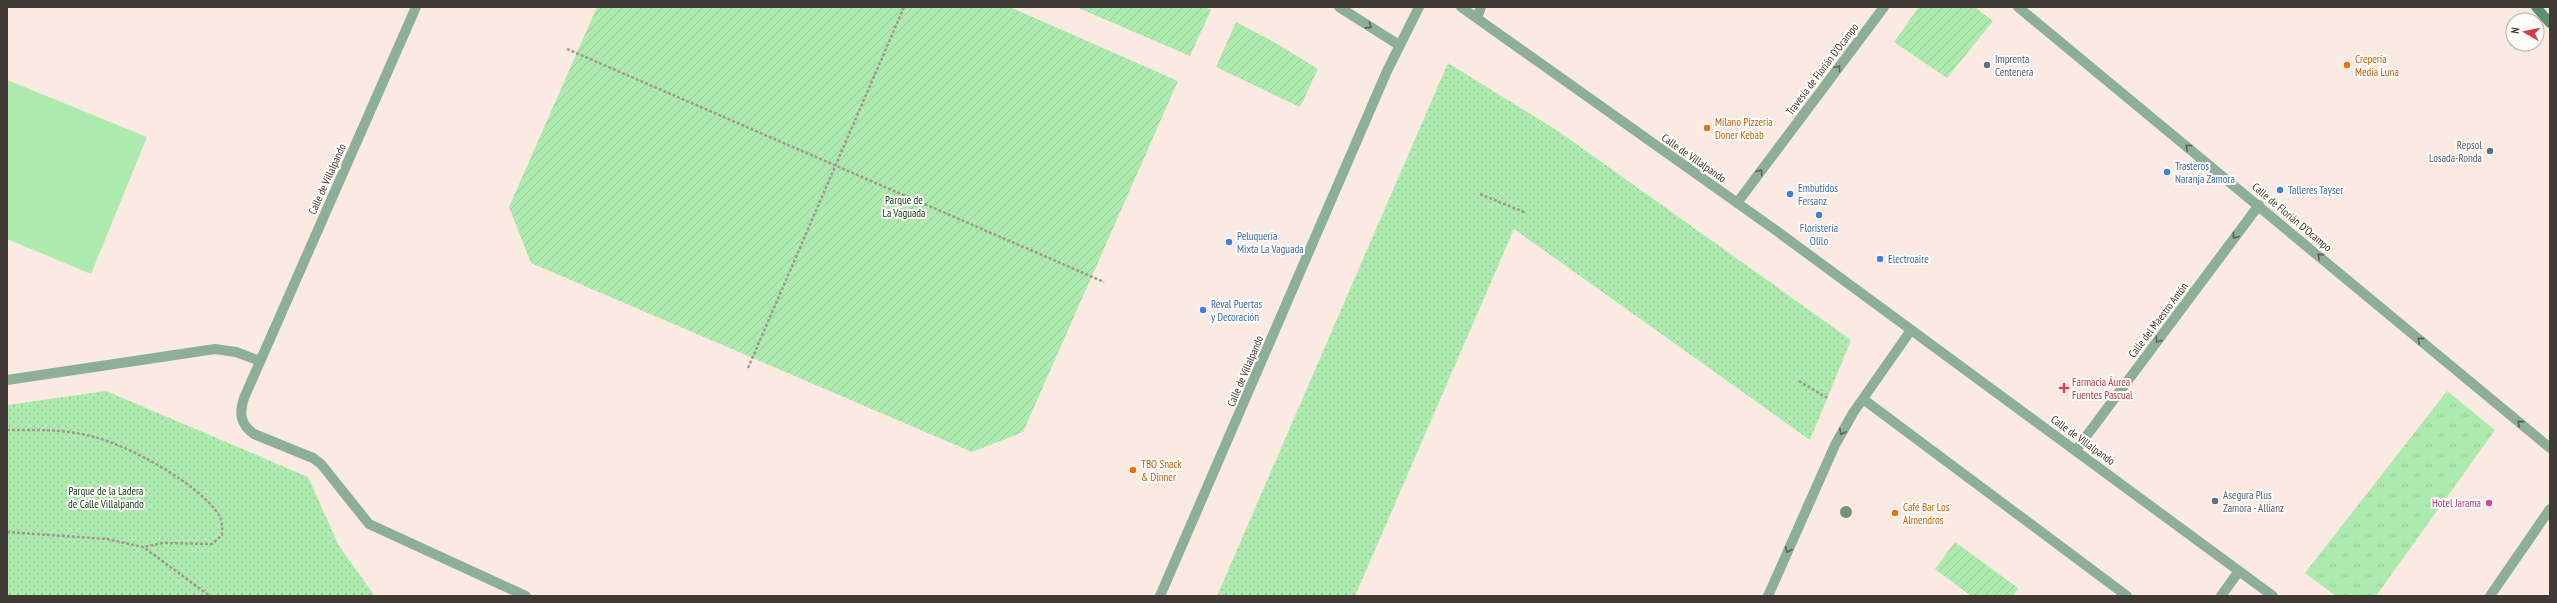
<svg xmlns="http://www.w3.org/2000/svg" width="2557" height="603" font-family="'PT Sans Narrow',sans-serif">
  <defs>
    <pattern id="grass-tufts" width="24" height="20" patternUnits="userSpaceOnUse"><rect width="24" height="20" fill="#adeaae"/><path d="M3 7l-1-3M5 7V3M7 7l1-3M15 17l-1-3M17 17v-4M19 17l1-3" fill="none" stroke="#96c996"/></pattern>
    <pattern id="park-dots" width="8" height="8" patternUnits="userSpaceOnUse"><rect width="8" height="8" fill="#adeaae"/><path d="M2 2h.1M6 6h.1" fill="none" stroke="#96c996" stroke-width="1.8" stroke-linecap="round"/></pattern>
    <pattern id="garden-furrows" width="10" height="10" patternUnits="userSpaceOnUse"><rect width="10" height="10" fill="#adeaae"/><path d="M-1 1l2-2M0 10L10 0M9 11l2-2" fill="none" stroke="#96c996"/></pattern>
  </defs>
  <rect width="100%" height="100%" fill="#faeae1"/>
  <path fill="url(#grass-tufts)" d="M 2447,391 L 2495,430 L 2376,596 L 2336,596 L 2305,573 Z"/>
  <path fill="url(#park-dots)" d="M 1448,63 L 1558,131 L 1851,340 L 1810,440 L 1514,229 L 1355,596 L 1217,596 Z
    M 106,391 L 308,477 L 339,546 L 375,596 L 7,596 L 7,405 Z"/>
  <path fill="url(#garden-furrows)" d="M 597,7 L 1010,7 L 1178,81 L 1023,432 L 972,452 L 531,263 L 509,207 Z
    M 1076,7 L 1205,7 L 1211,10 L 1190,56 Z
    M 1919,7 L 1975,7 L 1993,21 L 1947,78 L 1894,42 Z
    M 1236,22 L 1274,42 L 1318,69 L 1300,107 L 1216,67 Z
    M 1955,542 L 2018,588 L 2013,596 L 1971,596 L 1935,569 Z"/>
  <path fill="#adeaae" d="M 7,80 L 147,137 L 91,274 L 7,239 Z"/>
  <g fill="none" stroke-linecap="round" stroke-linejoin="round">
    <path stroke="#a49892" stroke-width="2.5" stroke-dasharray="3 2" stroke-linecap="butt" d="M 567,49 L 1104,282
      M 1480,194 L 1526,213
      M 748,368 L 904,7
      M 1799,381 L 1829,399
      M 7,430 C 36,430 66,429 94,437 C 130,446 199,484 219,515 C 223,522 222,528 222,535 L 212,544 L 163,543 L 143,547
      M 7,532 L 107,539 L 143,547 L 210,596"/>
    <path stroke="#8daf99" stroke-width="10" d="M 7,380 L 215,349 L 236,352 L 260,361"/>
    <path stroke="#8daf99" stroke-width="10" d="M 416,7 L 244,398 C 239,413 240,424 254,434 L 313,458 L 321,464 L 369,524 L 526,596
      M 1339,7 L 1399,45
      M 1461,7 L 1774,229 L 2273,596
      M 2018,7 L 2550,448
      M 1477,18 L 1481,7
      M 1737,203 L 1884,7
      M 1863,399 L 2127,596
      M 2076,450 L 2259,205
      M 1160,596 L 1387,71 L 1419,7
      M 1768,596 L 1835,445 L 1853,413 L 1911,330
      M 2221,596 L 2239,571
      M 2490,596 L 2550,509"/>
    <path stroke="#5c906f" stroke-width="10" d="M 2536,7 L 2550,23"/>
  </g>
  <circle fill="#7c8e73" cx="1846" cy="512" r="6"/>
  <defs><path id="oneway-chevron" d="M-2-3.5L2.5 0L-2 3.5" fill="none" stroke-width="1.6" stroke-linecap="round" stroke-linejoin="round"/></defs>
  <g stroke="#5b6259">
    <use href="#oneway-chevron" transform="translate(1369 26) rotate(33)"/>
    <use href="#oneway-chevron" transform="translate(1838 68) rotate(-53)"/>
    <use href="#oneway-chevron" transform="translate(2188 147) rotate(-141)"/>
    <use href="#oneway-chevron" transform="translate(1760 172) rotate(-54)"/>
    <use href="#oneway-chevron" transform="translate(2235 236) rotate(127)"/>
    <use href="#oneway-chevron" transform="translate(2320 256) rotate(-140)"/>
    <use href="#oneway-chevron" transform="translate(2158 340) rotate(127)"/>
    <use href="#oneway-chevron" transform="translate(2420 340) rotate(-140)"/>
    <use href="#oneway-chevron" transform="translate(2520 423) rotate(-140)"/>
    <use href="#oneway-chevron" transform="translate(1842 432) rotate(119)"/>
    <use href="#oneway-chevron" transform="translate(1788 550) rotate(113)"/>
  </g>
  <g fill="#5c6f8a" stroke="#fefbf9" stroke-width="1.5">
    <circle cx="1987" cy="65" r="4"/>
    <circle cx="2490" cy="151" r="4"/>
    <circle cx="2215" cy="501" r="4"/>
  </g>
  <g fill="#e8710a" stroke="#fefbf9" stroke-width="1.5">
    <circle cx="2347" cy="65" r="4"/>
    <circle cx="1707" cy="128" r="4"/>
    <circle cx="1133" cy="470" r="4"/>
    <circle cx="1895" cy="513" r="4"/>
  </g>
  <g fill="#3f7fe0" stroke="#fefbf9" stroke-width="1.5">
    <circle cx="2167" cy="172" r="4"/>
    <circle cx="2280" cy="190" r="4"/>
    <circle cx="1790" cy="194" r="4"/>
    <circle cx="1819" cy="215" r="4"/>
    <circle cx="1229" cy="242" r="4"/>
    <circle cx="1880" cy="259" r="4"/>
    <circle cx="1203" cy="310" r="4"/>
  </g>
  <path fill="#e0444e" stroke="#fefbf9" stroke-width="1.5" d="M2062 382h4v4h4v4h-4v4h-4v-4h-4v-4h4z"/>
  <circle fill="#d1479c" stroke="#fefbf9" stroke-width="1.5" cx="2489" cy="503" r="4"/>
  <g text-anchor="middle" stroke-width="4" stroke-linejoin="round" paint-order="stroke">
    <g font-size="11" fill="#4e5e75" stroke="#fefbf9" text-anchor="start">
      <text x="1995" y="63">Imprenta<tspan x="1995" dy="13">Centenera</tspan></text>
      <text x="2482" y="149" text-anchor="end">Repsol<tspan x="2482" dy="13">Losada-Ronda</tspan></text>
      <text x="2223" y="499">Asegura Plus<tspan x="2223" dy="13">Zamora - Allianz</tspan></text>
    </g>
    <g font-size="11" fill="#c56008" stroke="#fefbf9" text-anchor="start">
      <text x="2355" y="63">Crepería<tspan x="2355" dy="13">Media Luna</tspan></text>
      <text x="1715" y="126">Milano Pizzería<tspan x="1715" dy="13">Doner Kebab</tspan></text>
      <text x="1141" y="468">TBO Snack<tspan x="1141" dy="13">&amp; Dinner</tspan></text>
      <text x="1903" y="511">Café Bar Los<tspan x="1903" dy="13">Almendros</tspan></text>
    </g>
    <g font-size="11" fill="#403936" stroke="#fefbf9">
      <text transform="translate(1822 69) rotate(-53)" y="4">Travesía de Florián D'Ocampo</text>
      <text transform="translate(1694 158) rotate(35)" y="4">Calle de Villalpando</text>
      <text transform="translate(327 179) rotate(-66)" y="4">Calle de Villalpando</text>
      <text transform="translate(2292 217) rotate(40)" y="4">Calle de Florián D'Ocampo</text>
      <text transform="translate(2158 320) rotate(-53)" y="4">Calle del Maestro Antón</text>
      <text transform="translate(1245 371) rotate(-67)" y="4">Calle de Villalpando</text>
      <text transform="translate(2083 440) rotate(36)" y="4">Calle de Villalpando</text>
    </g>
    <g font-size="11" fill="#366cbe" stroke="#fefbf9" text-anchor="start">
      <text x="2175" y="170">Trasteros<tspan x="2175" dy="13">Naranja Zamora</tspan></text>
      <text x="1798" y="192">Embutidos<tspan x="1798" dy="13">Fersanz</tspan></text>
      <text x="2288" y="194">Talleres Tayser</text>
      <text x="1819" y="232" text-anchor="middle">Floristería<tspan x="1819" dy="13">Olilo</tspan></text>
      <text x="1237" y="240">Peluquería<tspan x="1237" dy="13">Mixta La Vaguada</tspan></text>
      <text x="1888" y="263">Electroaire</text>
      <text x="1211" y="308">Reval Puertas<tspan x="1211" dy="13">y Decoración</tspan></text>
    </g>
    <g font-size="11" fill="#154219" stroke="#fefbf9">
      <text x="904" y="204">Parque de<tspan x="904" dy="13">La Vaguada</tspan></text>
      <text x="106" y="495">Parque de la Ladera<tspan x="106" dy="13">de Calle Villalpando</tspan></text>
    </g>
    <g font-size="11" fill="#be3a42" stroke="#fefbf9" text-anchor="start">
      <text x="2072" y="386">Farmacia Áurea<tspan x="2072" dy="13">Fuentes Pascual</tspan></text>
    </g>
    <g font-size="11" fill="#b23c85" stroke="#fefbf9" text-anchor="end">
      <text x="2481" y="507">Hotel Jarama</text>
    </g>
  </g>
  <rect width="2557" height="603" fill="none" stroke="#403936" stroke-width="16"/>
  <g transform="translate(2525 32) rotate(279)"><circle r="19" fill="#fefbf9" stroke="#b2adab"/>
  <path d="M0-3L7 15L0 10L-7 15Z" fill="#ce3e43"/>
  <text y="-6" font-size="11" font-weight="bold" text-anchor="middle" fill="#403936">N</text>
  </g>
</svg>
